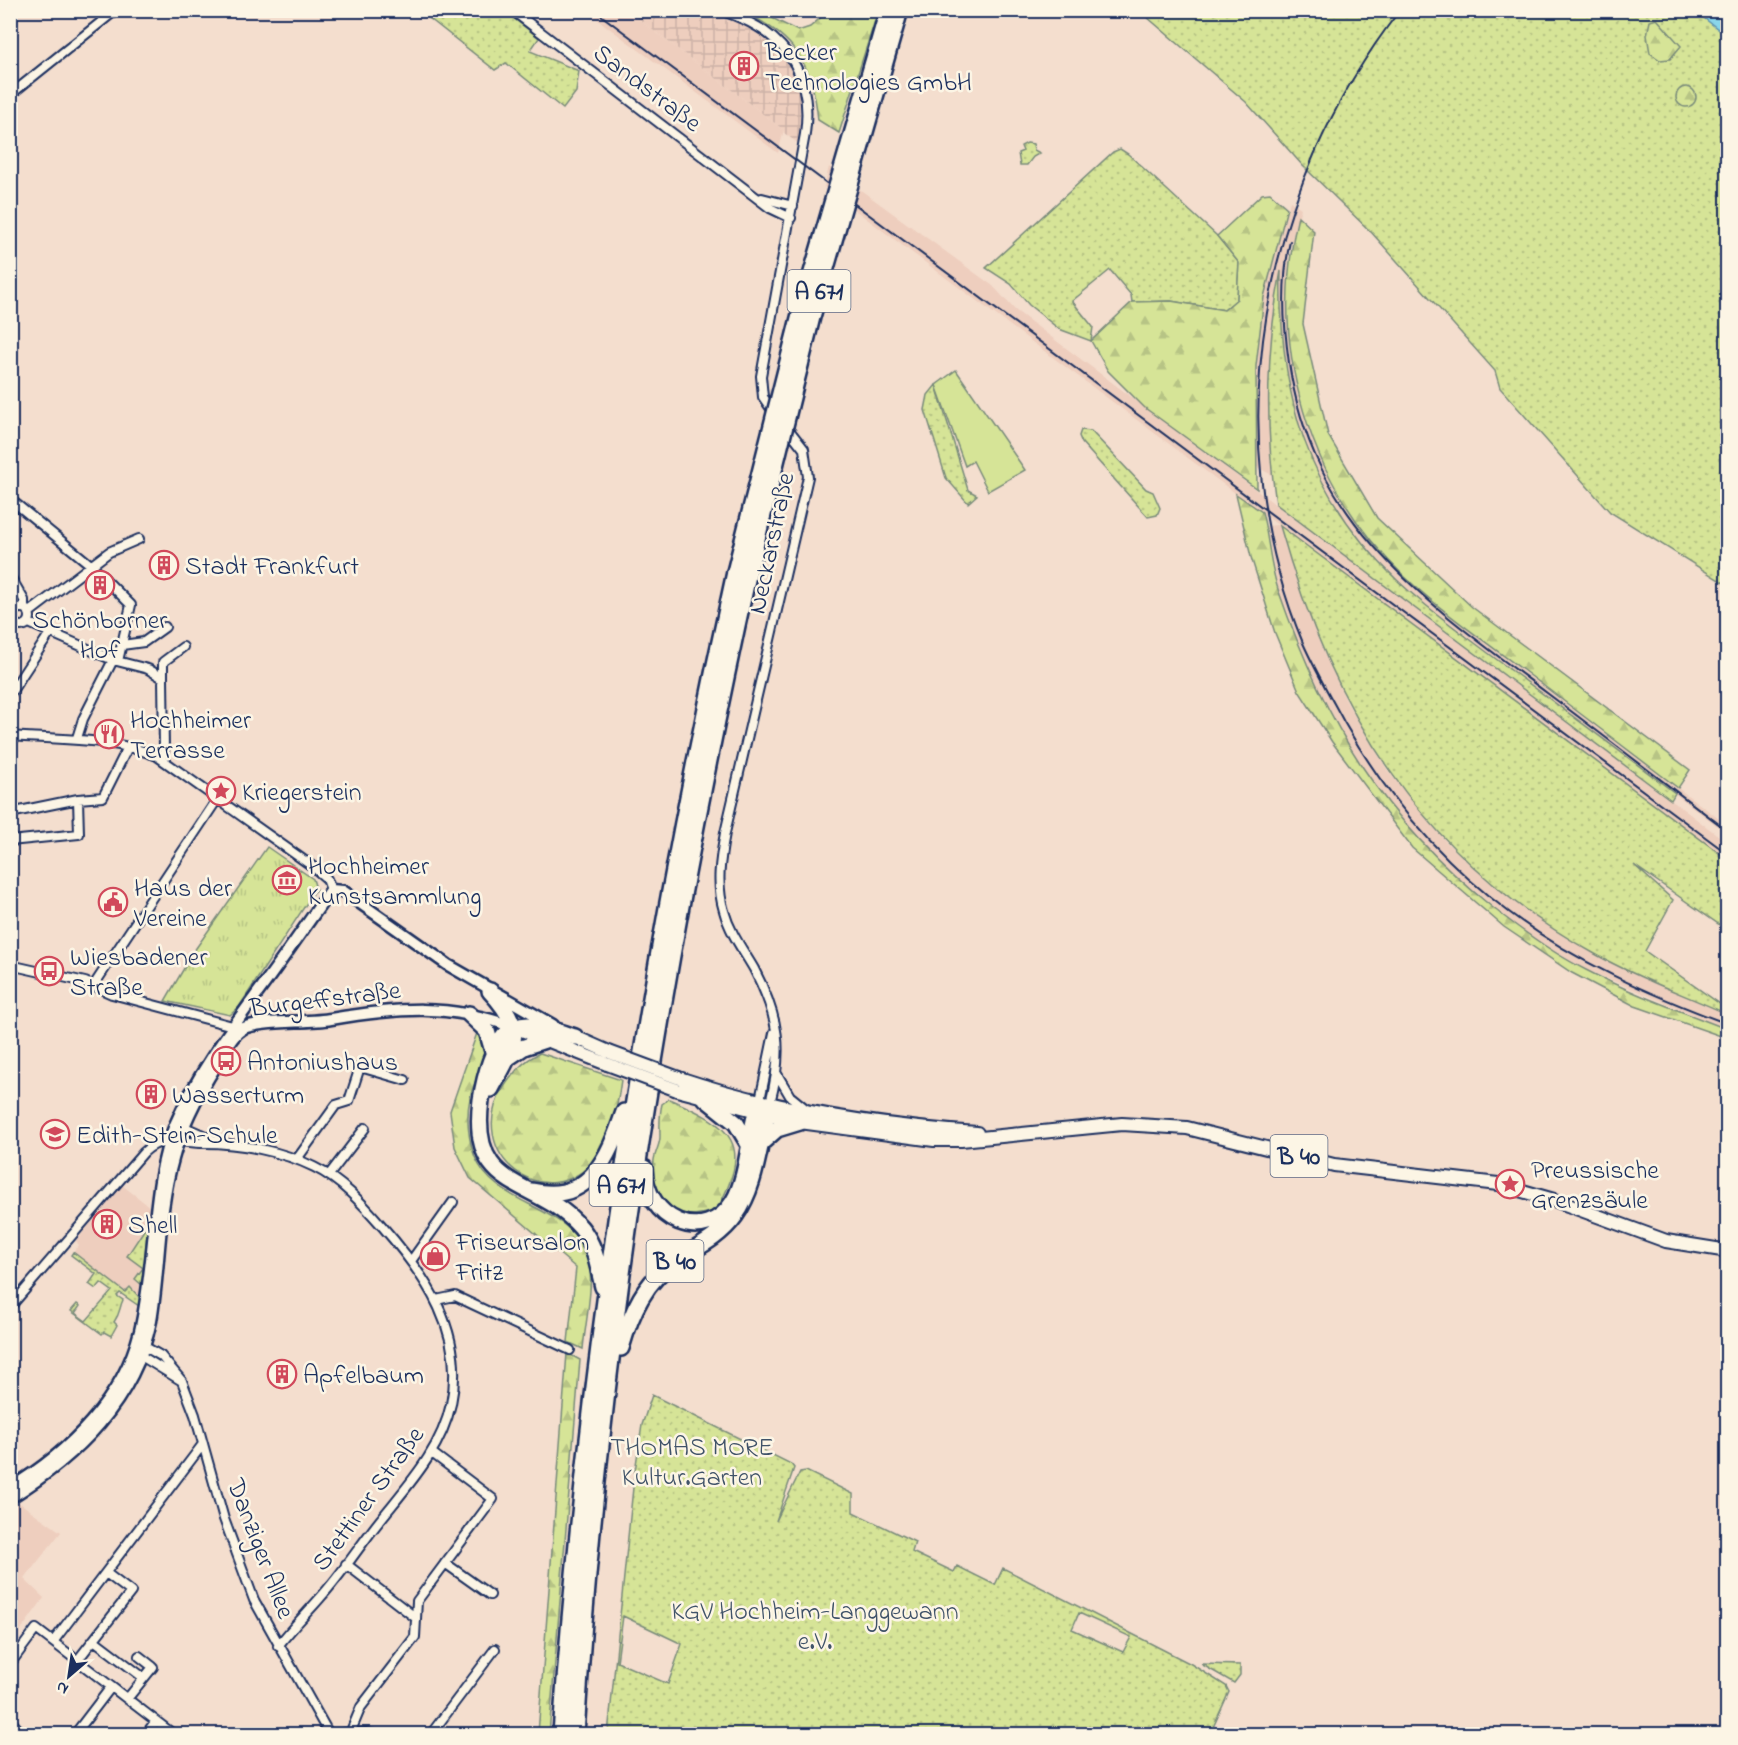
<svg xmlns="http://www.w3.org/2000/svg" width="1738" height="1745" font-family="'Indie Flower',sans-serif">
  <defs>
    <pattern id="industrial-grid" width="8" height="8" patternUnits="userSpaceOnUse" patternTransform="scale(1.5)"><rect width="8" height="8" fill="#eecebe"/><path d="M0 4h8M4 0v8" fill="none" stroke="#ccb1a6"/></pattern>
    <pattern id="grass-dots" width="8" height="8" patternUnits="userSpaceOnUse" patternTransform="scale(1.5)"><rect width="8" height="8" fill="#d6e497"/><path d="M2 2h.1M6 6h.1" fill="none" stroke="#b7c485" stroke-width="1.8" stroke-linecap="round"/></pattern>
    <pattern id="forest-firs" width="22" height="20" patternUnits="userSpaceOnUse" patternTransform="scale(1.5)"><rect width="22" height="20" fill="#d6e497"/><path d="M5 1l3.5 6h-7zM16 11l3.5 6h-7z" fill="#b7c485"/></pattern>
    <pattern id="park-tufts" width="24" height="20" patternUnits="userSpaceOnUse" patternTransform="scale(1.5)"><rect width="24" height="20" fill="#d6e497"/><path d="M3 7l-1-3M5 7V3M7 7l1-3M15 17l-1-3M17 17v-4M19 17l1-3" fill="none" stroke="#b7c485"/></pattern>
  </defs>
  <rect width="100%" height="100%" fill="#f4dece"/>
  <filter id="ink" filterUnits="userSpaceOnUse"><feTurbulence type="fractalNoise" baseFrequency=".0167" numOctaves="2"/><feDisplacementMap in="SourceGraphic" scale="12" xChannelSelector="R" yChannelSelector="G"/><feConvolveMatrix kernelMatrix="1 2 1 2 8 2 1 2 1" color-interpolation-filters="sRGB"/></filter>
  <g filter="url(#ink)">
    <path fill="#eecebe" d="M 586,11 L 628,11 L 784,130 L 778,153 Z
      M 829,167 L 993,286 L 1015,310 L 1727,842 L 1727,859 L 1281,527 L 1286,542 L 1284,543 L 1318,639 L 1347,703 L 1388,771 L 1447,843 L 1491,883 L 1537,918 L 1596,954 L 1649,981 L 1727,1014 L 1727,1029 L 1580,967 L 1525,933 L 1434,857 L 1382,797 L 1353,756 L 1321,699 L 1278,589 L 1266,526 L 1278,525 L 824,187 Z
      M 1290,201 L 1301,208 L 1289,251 L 1289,333 L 1294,373 L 1300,401 L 1331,482 L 1347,508 L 1365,532 L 1405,577 L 1445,612 L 1727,825 L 1727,833 L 1441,617 L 1398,581 L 1356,535 L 1337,510 L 1323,485 L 1300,433 L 1291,402 L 1281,334 L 1281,275 L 1275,302 L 1270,435 L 1272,475 L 1257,467 L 1256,366 L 1264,297 Z
      M 122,1185 L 150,1207 L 139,1306 L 71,1255 L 79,1245 L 76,1241 Z
      M 14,1499 L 61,1532 L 24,1579 L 44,1598 L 11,1644 L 10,1501 Z"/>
    <path fill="url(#industrial-grid)" d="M 628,11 L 694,11 L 739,23 L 765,37 L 790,65 L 797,82 L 801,100 L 799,144 L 784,133 L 784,130 Z"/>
    <path fill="url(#grass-dots)" stroke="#788a7a" stroke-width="1.5" fill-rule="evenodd" d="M 1695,10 L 1727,36 L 1727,585 L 1610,512 L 1500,388 L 1495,371 L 1372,233 L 1303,166 L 1246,102 L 1140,11 Z
      M 420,11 L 455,11 L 467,20 L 476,11 L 504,11 L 539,38 L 530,51 L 579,71 L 576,92 L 563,109 L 506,63 L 495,70 Z
      M 1027,143 L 1033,144 L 1034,150 L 1040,153 L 1033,157 L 1027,165 L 1020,165 L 1018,153 L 1023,151 L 1021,146 Z
      M 1120,149 L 1128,154 L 1217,236 L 1239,263 L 1237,299 L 1224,310 L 1171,301 L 1132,302 L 1131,295 L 1110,270 L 1072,301 L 1093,327 L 1091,341 L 1059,329 L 1029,305 L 1011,284 L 986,268 L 1113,152 Z
      M 1281,271 C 1278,393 1306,493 1397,580 C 1428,610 1465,635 1500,662 C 1558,705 1617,749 1675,793 L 1671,800 L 1276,504 C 1265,428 1266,346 1281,271 Z
      M 936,385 L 968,490 L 977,495 L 968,503 L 946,478 L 925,410 L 928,395 Z
      M 1081,430 L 1091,431 L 1146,489 L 1153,492 L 1160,508 L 1157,515 L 1148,517 L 1082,443 L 1079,436 Z
      M 1280,526 L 1727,859 L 1727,930 L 1634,865 L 1673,900 L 1645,951 L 1727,1009 L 1727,1014 C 1683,994 1637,978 1595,954 C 1419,857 1331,708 1280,526 Z
      M 148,1224 L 142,1285 L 135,1279 L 143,1268 L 127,1256 Z
      M 73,1252 L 125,1292 L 130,1287 L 140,1298 L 139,1306 L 120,1293 L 117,1296 L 123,1300 C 119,1308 121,1312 114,1322 L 117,1325 L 111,1336 L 104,1332 L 102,1334 L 71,1311 L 77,1304 L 80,1306 L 75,1313 L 86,1321 L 112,1291 L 101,1283 L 96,1289 L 89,1284 L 96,1274 L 71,1255 Z
      M 652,1395 L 791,1464 L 794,1468 L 776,1521 L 800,1472 L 806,1471 L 853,1494 L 853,1512 L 915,1542 L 912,1552 L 954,1572 L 957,1566 L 995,1585 L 1003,1568 L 1191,1664 L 1226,1686 L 1229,1692 L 1210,1734 L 608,1734 L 634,1478 L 642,1425 ZM 1079,1613 L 1131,1637 L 1123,1652 L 1072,1629 ZM 623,1616 L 682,1644 L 668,1684 L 617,1662 Z
      M 1201,1664 L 1240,1665 L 1240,1675 L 1234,1683 Z"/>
    <path fill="url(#forest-firs)" stroke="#788a7a" stroke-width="1.5" d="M 741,11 L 758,11 L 798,31 L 810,27 L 828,11 L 878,11 L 839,133 L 818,120 C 813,63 793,34 741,11 Z
      M 1657,19 L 1681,46 L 1670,59 L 1660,60 L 1650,53 L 1647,35 L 1650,21 Z
      M1676 97a10 10 0 1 1 20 0a10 10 0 1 1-20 0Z
      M 1270,193 L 1287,208 L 1264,297 L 1256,366 L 1257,489 L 1145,408 L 1108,371 L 1091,341 L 1132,302 L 1171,301 L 1224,310 L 1237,299 L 1239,263 L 1217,236 L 1262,194 Z
      M 1298,216 L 1314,231 L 1303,324 L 1328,435 L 1377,518 L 1472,607 L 1690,770 L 1678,788 C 1626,749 1575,709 1523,670 C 1483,640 1441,611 1405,577 C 1308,485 1267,347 1298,216 Z
      M 1236,494 L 1262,512 C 1269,538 1270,567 1279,592 C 1325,724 1383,819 1492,907 C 1521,930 1552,953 1586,970 C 1630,993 1678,1010 1724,1028 L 1721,1036 L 1635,1006 L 1572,973 L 1504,927 L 1412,848 L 1332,742 L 1299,691 L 1275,633 L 1251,557 Z
      M 477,1033 C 495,1054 474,1077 470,1098 C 466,1117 468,1139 475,1157 C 497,1210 575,1203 589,1262 C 594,1285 585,1325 583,1349 L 568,1342 L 576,1268 L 470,1178 L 455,1147 L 450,1111 Z
      M 540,1053 L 621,1080 C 617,1106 614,1136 596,1158 C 547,1220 461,1154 504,1087 C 514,1072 523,1061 540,1053 Z
      M 669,1099 C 733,1126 754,1144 716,1211 C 708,1212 696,1216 688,1215 C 663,1211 651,1183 654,1160 C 655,1152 660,1145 660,1137 C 660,1125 659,1116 662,1104 Z
      M 567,1353 L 580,1360 L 549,1734 L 538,1734 Z"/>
    <path fill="url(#park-tufts)" stroke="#788a7a" stroke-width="1.5" d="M 267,847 L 313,879 L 316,889 L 239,1007 L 230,1015 L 165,1001 L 194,951 Z"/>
    <path fill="#d6e497" stroke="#788a7a" stroke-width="1.5" d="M 956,370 L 1025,470 L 988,491 L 973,461 L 965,466 L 936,385 Z"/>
    <path fill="#8ad6ea" stroke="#5e93b2" stroke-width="1.5" d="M 1695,11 L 1727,11 L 1727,36 Z"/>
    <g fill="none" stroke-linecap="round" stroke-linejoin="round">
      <g stroke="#1b2f5e" stroke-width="12">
        <path id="street" d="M 512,10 L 770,208 L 791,218
          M 719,10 C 781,29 814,69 805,134 L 761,376 L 763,397 L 774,413
          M 10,95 L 116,10
          M 762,198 L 793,206
          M 10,499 L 92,566 L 131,605 L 118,661
          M 10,576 L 24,600 L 24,607
          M12 617a9 9 0 1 1 18 0a9 9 0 1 1-18 0Z
          M 30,612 L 109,552 L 139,539
          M 29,623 L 113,660 L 148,669 L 163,678 L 164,750 L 162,759
          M 122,645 L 144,642 L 165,627
          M 163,678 L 163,662 L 183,647
          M 10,694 L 50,633
          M 10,736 C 60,740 109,737 157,756 L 312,866 L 327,879 L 331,890
          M 77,738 L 83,719 L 113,660
          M 10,813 L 78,799 L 103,797 L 128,747
          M 10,841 L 79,834 L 78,799
          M 10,965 L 85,982 L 112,994 L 229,1025 L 236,1030
          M 94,985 L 218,798
          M 777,1074 L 790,1096 L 806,1109
          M 760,1100 L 774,1033
          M 770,1103 C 784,1050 779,1017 754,969 C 743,950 730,933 724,911 C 716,885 720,860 725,833 L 808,477 L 804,449 L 786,426
          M 180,1125 L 219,1142
          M 297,1159 L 336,1105 L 349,1101 L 360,1067 L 405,1080
          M 329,1175 L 365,1128
          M 411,1261 L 453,1202
          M 436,1300 L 455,1296 L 570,1350
          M 10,1307 L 144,1152 C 163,1134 180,1143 204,1143 C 239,1143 282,1151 314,1167 C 341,1180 362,1203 382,1226 C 426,1276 466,1333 451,1404 C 441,1450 409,1484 381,1519 C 360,1545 342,1574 320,1598 C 306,1614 291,1629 278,1646
          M 140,1344 L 161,1356 L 182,1381 L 195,1415 L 224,1519 L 254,1600 L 329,1734
          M 138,1354 L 182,1381
          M 445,1563 L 490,1595
          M 346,1564 L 416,1618
          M 94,1640 L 144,1678
          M 53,1642 L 203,1444
          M 77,1661 L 131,1592 L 106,1573
          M 10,1664 L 36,1629 L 173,1734
          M 127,1699 L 153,1667 L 139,1656
          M 10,1720 L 22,1734
          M 351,1731 L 361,1707 L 415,1637 L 417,1601 L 493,1499 L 432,1453
          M 75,1734 L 111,1687
          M 146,1734 L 156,1721
          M 341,1734 L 351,1731 L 372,1734
          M 431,1734 L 495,1649"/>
      </g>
      <g stroke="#1b2f5e" stroke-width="15">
        <path id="secondary" d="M 10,1488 C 70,1452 123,1399 140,1331 C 147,1301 150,1271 153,1241 C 157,1201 160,1162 175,1125 C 197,1073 232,1028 265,983 C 287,953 309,921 331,890 L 343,891 L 448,965 L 553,1025
          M 10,1498 C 78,1456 134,1401 151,1321 C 160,1268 158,1211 173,1159 C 182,1124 198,1094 217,1064 C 225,1052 231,1035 244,1028 C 261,1020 309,1023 331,1019 C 398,1008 448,1003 514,1027"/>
      </g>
      <g stroke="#1b2f5e" stroke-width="16">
        <path id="primary" d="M 514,1027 L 607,1064
          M 575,1037 L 609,1052
          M 679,1078 C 775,1110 876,1126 977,1133
          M 677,1090 L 800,1122 L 934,1140 L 961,1140 L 1122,1124 L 1187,1128 L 1334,1165 L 1498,1184 L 1554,1200 L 1666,1241 L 1728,1251"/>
      </g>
      <g stroke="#1b2f5e" stroke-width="20">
        <path id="highway" d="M 490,991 C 528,1031 514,1046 491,1089
          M 469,1014 L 487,1031 L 494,1055
          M 575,1037 C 553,1031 522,1014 504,1036 C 491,1052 484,1081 481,1100 C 468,1195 537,1176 581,1228 C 595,1245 598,1266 603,1287
          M 506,1059 L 524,1047 L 545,1040
          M 706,1099 L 736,1123 L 748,1143
          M 760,1144 L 777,1129 L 800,1122
          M 644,1168 C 645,1220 705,1247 733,1202 C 747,1180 749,1139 756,1112
          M 532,1191 C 590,1205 609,1156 624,1112
          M 621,1348 C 631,1313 645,1280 677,1260 C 698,1247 720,1237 735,1216 C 756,1186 758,1149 767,1115
          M 561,1734 C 588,1343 650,955 735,572
          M 576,1734 C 600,1345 664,957 748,575"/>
      </g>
      <use href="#street" stroke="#fcf5e5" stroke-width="8"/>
      <use href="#secondary" stroke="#fcf5e5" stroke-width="10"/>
      <use href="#primary" stroke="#fcf5e5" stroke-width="12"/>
      <use href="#highway" stroke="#fcf5e5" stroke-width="15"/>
      <path stroke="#1b2f5e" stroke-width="2" d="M 594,10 L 1728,854
        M 1400,10 C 1262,188 1215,432 1303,643 C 1315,670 1330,696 1344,722 C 1386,796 1441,861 1509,912 C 1575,962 1650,995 1728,1024
        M 1290,241 C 1281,282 1283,322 1289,363 C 1313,526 1425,601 1547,693 C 1607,738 1667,785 1728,831"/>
      <g stroke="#1b2f5e" stroke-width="16" stroke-linecap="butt">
        <path id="primary-bridge" d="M 609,1052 L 679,1078
          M 607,1064 L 677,1090"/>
      </g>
      <g stroke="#1b2f5e" stroke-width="20" stroke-linecap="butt">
        <path id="highway-bridge" d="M 735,572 L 800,314 L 888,10
          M 748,575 L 812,317 L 900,10"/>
      </g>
      <use href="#primary-bridge" stroke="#fcf5e5" stroke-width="12"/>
      <use href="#highway-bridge" stroke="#fcf5e5" stroke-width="15"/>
    </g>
  </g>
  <defs>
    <g id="building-ring" transform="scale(1.5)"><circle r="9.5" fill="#fcf5e5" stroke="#d1495b" stroke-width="1.5"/><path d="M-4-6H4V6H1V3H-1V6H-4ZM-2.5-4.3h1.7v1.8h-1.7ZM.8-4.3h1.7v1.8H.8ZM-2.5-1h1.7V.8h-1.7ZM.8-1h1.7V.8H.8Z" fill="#d1495b"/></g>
    <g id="restaurant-ring" transform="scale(1.5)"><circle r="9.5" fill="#fcf5e5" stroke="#d1495b" stroke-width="1.5"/><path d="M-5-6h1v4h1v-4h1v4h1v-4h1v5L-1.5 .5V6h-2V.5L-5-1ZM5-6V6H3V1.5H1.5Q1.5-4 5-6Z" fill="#d1495b"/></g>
    <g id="sight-ring" transform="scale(1.5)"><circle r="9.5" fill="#fcf5e5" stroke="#d1495b" stroke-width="1.5"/><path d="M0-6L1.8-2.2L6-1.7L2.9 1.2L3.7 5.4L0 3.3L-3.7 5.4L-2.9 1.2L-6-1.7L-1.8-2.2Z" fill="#d1495b"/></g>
    <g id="museum-ring" transform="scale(1.5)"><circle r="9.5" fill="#fcf5e5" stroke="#d1495b" stroke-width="1.5"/><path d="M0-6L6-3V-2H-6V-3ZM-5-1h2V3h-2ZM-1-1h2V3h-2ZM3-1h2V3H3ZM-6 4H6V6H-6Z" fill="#d1495b"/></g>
    <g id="civic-ring" transform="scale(1.5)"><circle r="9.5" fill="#fcf5e5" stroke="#d1495b" stroke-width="1.5"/><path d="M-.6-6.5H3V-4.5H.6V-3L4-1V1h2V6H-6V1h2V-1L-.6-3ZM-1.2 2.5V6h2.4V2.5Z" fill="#d1495b"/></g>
    <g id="bus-ring" transform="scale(1.5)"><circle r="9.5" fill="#fcf5e5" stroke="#d1495b" stroke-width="1.5"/><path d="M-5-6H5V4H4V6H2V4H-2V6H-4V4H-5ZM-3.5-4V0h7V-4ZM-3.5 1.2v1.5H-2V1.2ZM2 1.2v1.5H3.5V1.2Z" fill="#d1495b"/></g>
    <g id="school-ring" transform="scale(1.5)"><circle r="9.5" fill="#fcf5e5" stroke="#d1495b" stroke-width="1.5"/><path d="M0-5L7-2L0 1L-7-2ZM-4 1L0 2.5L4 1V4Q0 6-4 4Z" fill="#d1495b"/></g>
    <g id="shop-ring" transform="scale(1.5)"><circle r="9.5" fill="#fcf5e5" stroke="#d1495b" stroke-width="1.5"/><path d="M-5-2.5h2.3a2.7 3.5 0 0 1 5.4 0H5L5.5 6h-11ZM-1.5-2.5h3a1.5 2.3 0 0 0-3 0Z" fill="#d1495b"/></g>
  </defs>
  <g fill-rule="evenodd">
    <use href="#building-ring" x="744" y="66"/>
    <use href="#building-ring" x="164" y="565"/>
    <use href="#building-ring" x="100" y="585"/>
    <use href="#restaurant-ring" x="109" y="734"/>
    <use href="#sight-ring" x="221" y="791"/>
    <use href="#museum-ring" x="287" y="880"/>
    <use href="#civic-ring" x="113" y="902"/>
    <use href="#bus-ring" x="49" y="971"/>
    <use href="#bus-ring" x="226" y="1061"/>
    <use href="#building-ring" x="151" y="1094"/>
    <use href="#school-ring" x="55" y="1134"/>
    <use href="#sight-ring" x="1510" y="1184"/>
    <use href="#building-ring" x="107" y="1224"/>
    <use href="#shop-ring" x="435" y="1256"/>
    <use href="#building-ring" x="282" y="1374"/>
  </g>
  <g text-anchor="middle" stroke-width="5" stroke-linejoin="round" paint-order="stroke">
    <g fill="#fcf5e5" stroke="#5e6a86" stroke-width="1.5">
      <rect x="787.5" y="270" width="63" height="42" rx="4.5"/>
      <rect x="1270.5" y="1135" width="57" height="42" rx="4.5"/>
      <rect x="589.5" y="1164" width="63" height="42" rx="4.5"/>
      <rect x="646.5" y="1240" width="57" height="42" rx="4.5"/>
    </g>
    <g font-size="24" font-weight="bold" fill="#1b2f5e">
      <text x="819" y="299">A 671</text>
      <text x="1299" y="1164">B 40</text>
      <text x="621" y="1193">A 671</text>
      <text x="675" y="1269">B 40</text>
    </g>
    <g font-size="26" fill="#1b2f5e" stroke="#fcf5e5" text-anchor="start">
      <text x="765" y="60">Becker<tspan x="765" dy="30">Technologies GmbH</tspan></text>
      <text x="185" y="574">Stadt Frankfurt</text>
      <text x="100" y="628" text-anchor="middle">Schönborner<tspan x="100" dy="30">Hof</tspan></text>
      <text x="130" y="728">Hochheimer<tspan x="130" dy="30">Terrasse</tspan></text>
      <text x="242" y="800">Kriegerstein</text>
      <text x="308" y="874">Hochheimer<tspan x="308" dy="30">Kunstsammlung</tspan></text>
      <text x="134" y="896">Haus der<tspan x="134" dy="30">Vereine</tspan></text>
      <text x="70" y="965">Wiesbadener<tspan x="70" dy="30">Straße</tspan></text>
      <text x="247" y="1070">Antoniushaus</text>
      <text x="172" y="1103">Wasserturm</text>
      <text x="76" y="1143">Edith-Stein-Schule</text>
      <text x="1531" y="1178">Preussische<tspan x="1531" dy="30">Grenzsäule</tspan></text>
      <text x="128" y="1233">Shell</text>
      <text x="456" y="1250">Friseursalon<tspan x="456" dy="30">Fritz</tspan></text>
      <text x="303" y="1383">Apfelbaum</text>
    </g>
    <g font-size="26" fill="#1b2f5e" stroke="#fcf5e5">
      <text transform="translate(648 87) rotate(37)" y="9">Sandstraße</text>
      <text transform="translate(770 543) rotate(-78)" y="9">Neckarstraße</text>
      <text transform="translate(325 998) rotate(-7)" y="9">Burgeffstraße</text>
      <text transform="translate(367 1498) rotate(-54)" y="9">Stettiner Straße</text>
      <text transform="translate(262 1548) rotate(69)" y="9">Danziger Allee</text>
    </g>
    <g font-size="26" fill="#405369" stroke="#fcf5e5">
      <text x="692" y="1455">THOMAS MORE<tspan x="692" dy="30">Kultur.Garten</tspan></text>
      <text x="815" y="1619">KGV Hochheim-Langgewann<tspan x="815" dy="30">e.V.</tspan></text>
    </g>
  </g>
  <rect width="1738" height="1745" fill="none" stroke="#fcf5e5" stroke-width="36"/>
  <rect x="18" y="18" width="1702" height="1709" fill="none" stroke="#1b2f5e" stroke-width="2" filter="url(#ink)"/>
  <g transform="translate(69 1676) rotate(209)" stroke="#fcf5e5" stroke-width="4.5" paint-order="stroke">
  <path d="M0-4.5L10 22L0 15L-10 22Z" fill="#1b2f5e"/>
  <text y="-9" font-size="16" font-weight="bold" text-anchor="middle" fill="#1b2f5e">N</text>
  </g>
</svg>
